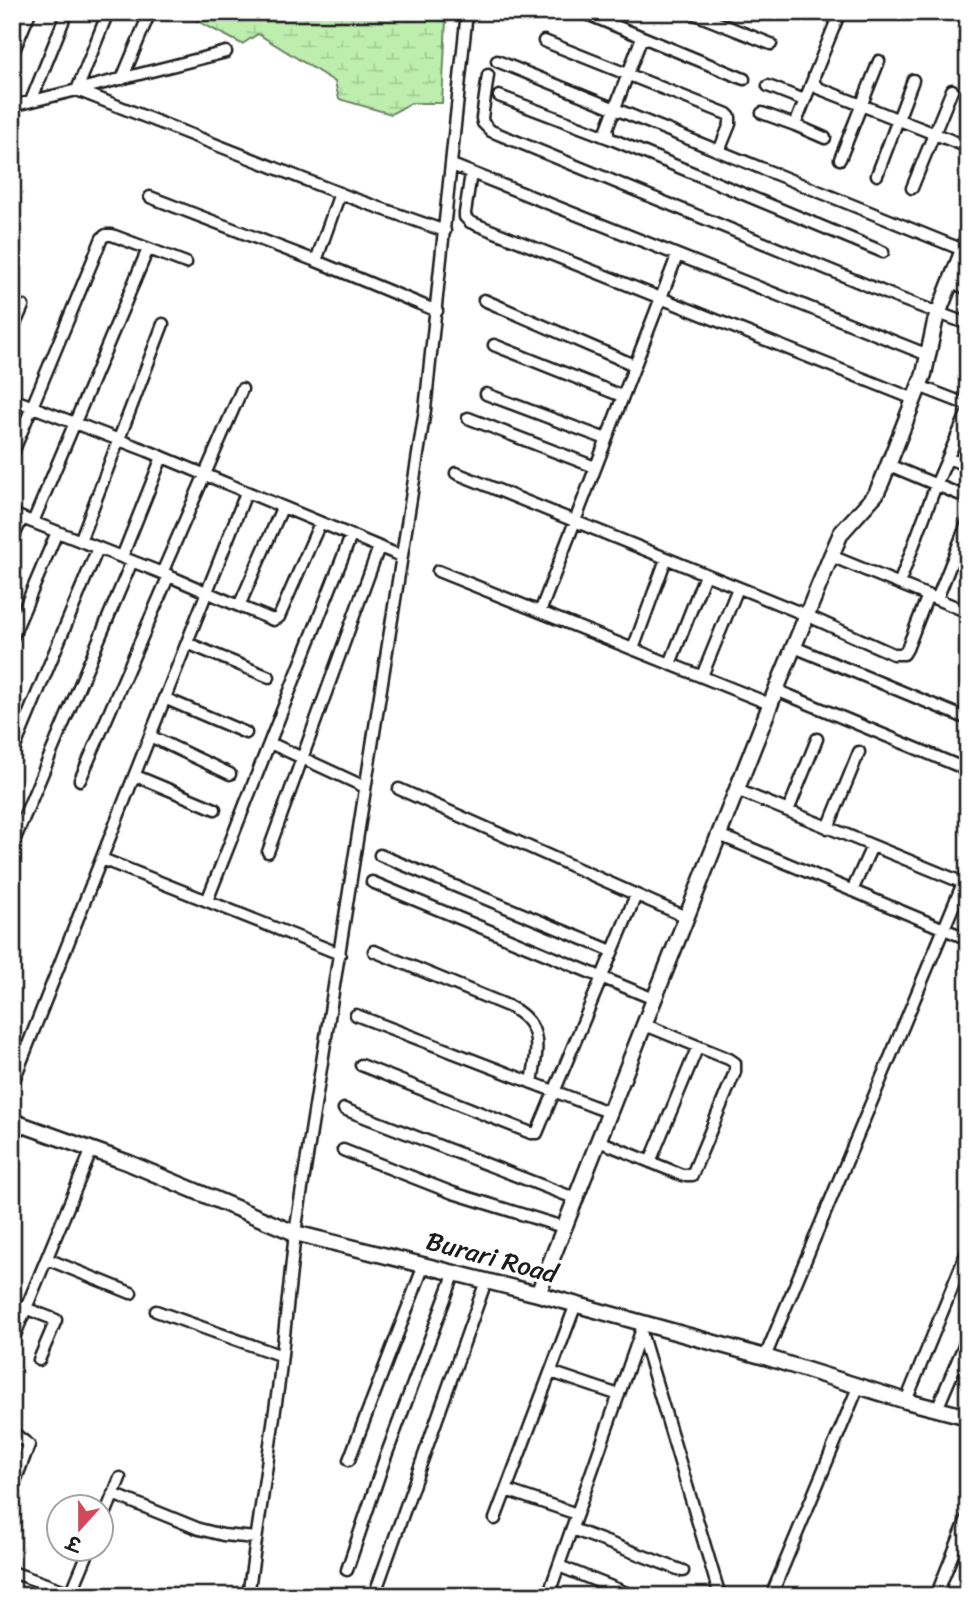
<svg xmlns="http://www.w3.org/2000/svg" width="980" height="1608" font-family="Sriracha,'Playpen Sans Deva',sans-serif">
  <defs>
    <pattern id="wetland-marsh" width="20" height="14" patternUnits="userSpaceOnUse" patternTransform="scale(1.75)"><rect width="20" height="14" fill="#bdeeae"/><path d="M1 5h8M5 5V1M11 12h8M15 12V8" fill="none" stroke="#a2cc95"/></pattern>
  </defs>
  <rect width="100%" height="100%" fill="#fff"/>
  <filter id="ink" filterUnits="userSpaceOnUse"><feTurbulence type="fractalNoise" baseFrequency=".0143" numOctaves="2"/><feDisplacementMap in="SourceGraphic" scale="14" xChannelSelector="R" yChannelSelector="G"/><feConvolveMatrix kernelMatrix="1 2 1 2 8 2 1 2 1" color-interpolation-filters="sRGB"/></filter>
  <g filter="url(#ink)">
    <path fill="url(#wetland-marsh)" stroke="#6c8565" stroke-width="2" d="M 180,12 L 423,12 L 446,20 L 442,103 L 411,103 L 391,114 L 339,99 L 335,82 L 258,34 L 242,44 Z"/>
    <g fill="none" stroke-linecap="round" stroke-linejoin="round">
      <g stroke="#1c1c1c" stroke-width="15">
        <path id="street" d="M 582,12 L 744,79
          M 690,12 L 771,44
          M 840,12 L 814,76 L 814,83 L 818,88 L 968,147
          M 642,37 L 607,129 L 609,138 L 883,252
          M 544,41 L 727,114 L 730,117 L 730,124 L 719,151
          M 12,55 L 30,12
          M 497,61 L 963,250
          M 488,75 L 482,118 L 483,123 L 491,131 L 898,298 L 968,324
          M 814,77 L 795,125 L 825,138
          M 122,79 L 150,12
          M 768,86 L 804,100
          M 77,90 L 226,52
          M 77,90 L 108,12
          M 499,96 L 609,138
          M 31,101 L 67,12
          M 12,106 L 77,90 L 349,197 L 445,231
          M 762,113 L 795,125
          M 840,159 L 879,61
          M 452,165 L 928,355
          M 471,173 L 465,213 L 465,217 L 470,222 L 914,399
          M 877,175 L 913,80
          M 912,188 L 952,90
          M 150,197 L 316,261 L 437,311
          M 316,261 L 340,193
          M 951,282 L 968,289
          M 484,300 L 634,365
          M 12,331 L 23,306
          M 494,345 L 622,396
          M 919,386 L 968,405
          M 486,394 L 606,439
          M 12,399 L 148,451 L 401,556
          M 468,418 L 595,467
          M 12,455 L 102,238 L 106,235 L 112,235 L 186,263
          M 948,458 L 968,466
          M 889,465 L 968,498
          M 456,473 L 806,615 L 893,654 L 904,654 L 907,649 L 928,595
          M 12,514 L 162,573 L 239,606 L 282,508
          M 33,522 L 148,249
          M 12,541 L 22,518
          M 80,541 L 163,324
          M 831,556 L 968,612
          M 122,557 L 162,457
          M 438,571 L 770,704
          M 162,573 L 242,389
          M 899,584 L 936,485 L 968,411
          M 937,599 L 968,521
          M 239,606 L 273,620 L 279,617 L 320,523
          M 540,612 L 677,256
          M 12,638 L 57,532
          M 187,643 L 269,677
          M 794,647 L 968,719
          M 633,649 L 666,559
          M 670,664 L 705,575
          M 702,676 L 738,588
          M 776,690 L 968,770
          M 164,698 L 246,733
          M 150,736 L 230,774
          M 270,743 L 365,787
          M 12,754 L 98,548
          M 136,776 L 215,809
          M 80,780 L 169,575
          M 399,789 L 686,917
          M 737,790 L 966,884
          M 788,811 L 817,739
          M 828,828 L 859,752
          M 719,835 L 968,939
          M 14,841 L 132,561
          M 268,852 L 379,547
          M 380,855 L 612,951
          M 102,859 L 340,954
          M 372,882 L 654,999
          M 852,891 L 872,846
          M 207,901 L 351,536
          M 374,951 L 508,1006 C 545,1024 537,1049 532,1083
          M 356,1015 L 608,1112
          M 361,1065 L 531,1133 L 537,1133 L 636,895
          M 12,1085 L 246,493
          M 344,1109 L 574,1198
          M 597,1140 L 682,1175 L 692,1175 L 735,1072 L 735,1063 L 729,1059 L 643,1024
          M 343,1150 L 453,1193 L 563,1227
          M 650,1162 L 698,1046
          M 47,1259 L 131,1293
          M 12,1303 L 56,1320 L 39,1360
          M 156,1311 L 282,1356
          M 641,1332 L 720,1596
          M 12,1342 L 92,1149
          M 765,1357 L 968,871
          M 551,1372 L 619,1395
          M 906,1401 L 968,1249
          M 937,1409 L 968,1336
          M 12,1432 L 29,1445 L 12,1489
          M 349,1460 L 424,1265
          M 506,1490 L 577,1514
          M 113,1494 L 199,1529 L 223,1535 L 256,1538
          M 495,1519 L 576,1304
          M 102,1522 L 120,1478
          M 572,1529 L 683,1571
          M 559,1566 L 634,1596
          M 347,1570 L 384,1461 L 455,1272
          M 12,1572 L 71,1593
          M 70,1596 L 90,1548
          M 248,1596 L 279,1382 L 295,1233 L 425,410 L 467,12
          M 374,1596 L 486,1281
          M 548,1596 L 644,1323
          M 771,1596 L 859,1385
          M 936,1596 L 968,1516"/>
      </g>
      <g stroke="#1c1c1c" stroke-width="19">
        <path id="secondary" d="M 12,1121 L 129,1163 L 295,1233 L 538,1294 L 765,1357 L 906,1401 L 968,1417
          M 538,1294 L 776,690 L 831,556 L 841,533 L 876,494 L 882,481 L 924,374 L 935,322 L 968,237"/>
      </g>
      <use href="#street" stroke="#fff" stroke-width="10"/>
      <use href="#secondary" stroke="#fff" stroke-width="14"/>
    </g>
  </g>
  <g text-anchor="middle" stroke-width="7" stroke-linejoin="round" paint-order="stroke">
    <g font-size="26" fill="#1c1c1c" stroke="#fff">
      <text transform="translate(492 1257) rotate(15)" y="9">Burari Road</text>
    </g>
  </g>
  <rect width="980" height="1608" fill="none" stroke="#fff" stroke-width="42"/>
  <rect x="21" y="21" width="938" height="1566" fill="none" stroke="#1c1c1c" stroke-width="2.5" filter="url(#ink)"/>
  <g transform="translate(80 1528) rotate(201)"><circle r="33" fill="#ffffff" stroke="#a4a4a4" stroke-width="2"/>
  <path d="M0-5L12 26L0 18L-12 26Z" fill="#d1495b"/>
  <text y="-10" font-size="19" font-weight="bold" text-anchor="middle" fill="#1c1c1c">उ</text>
  </g>
</svg>
